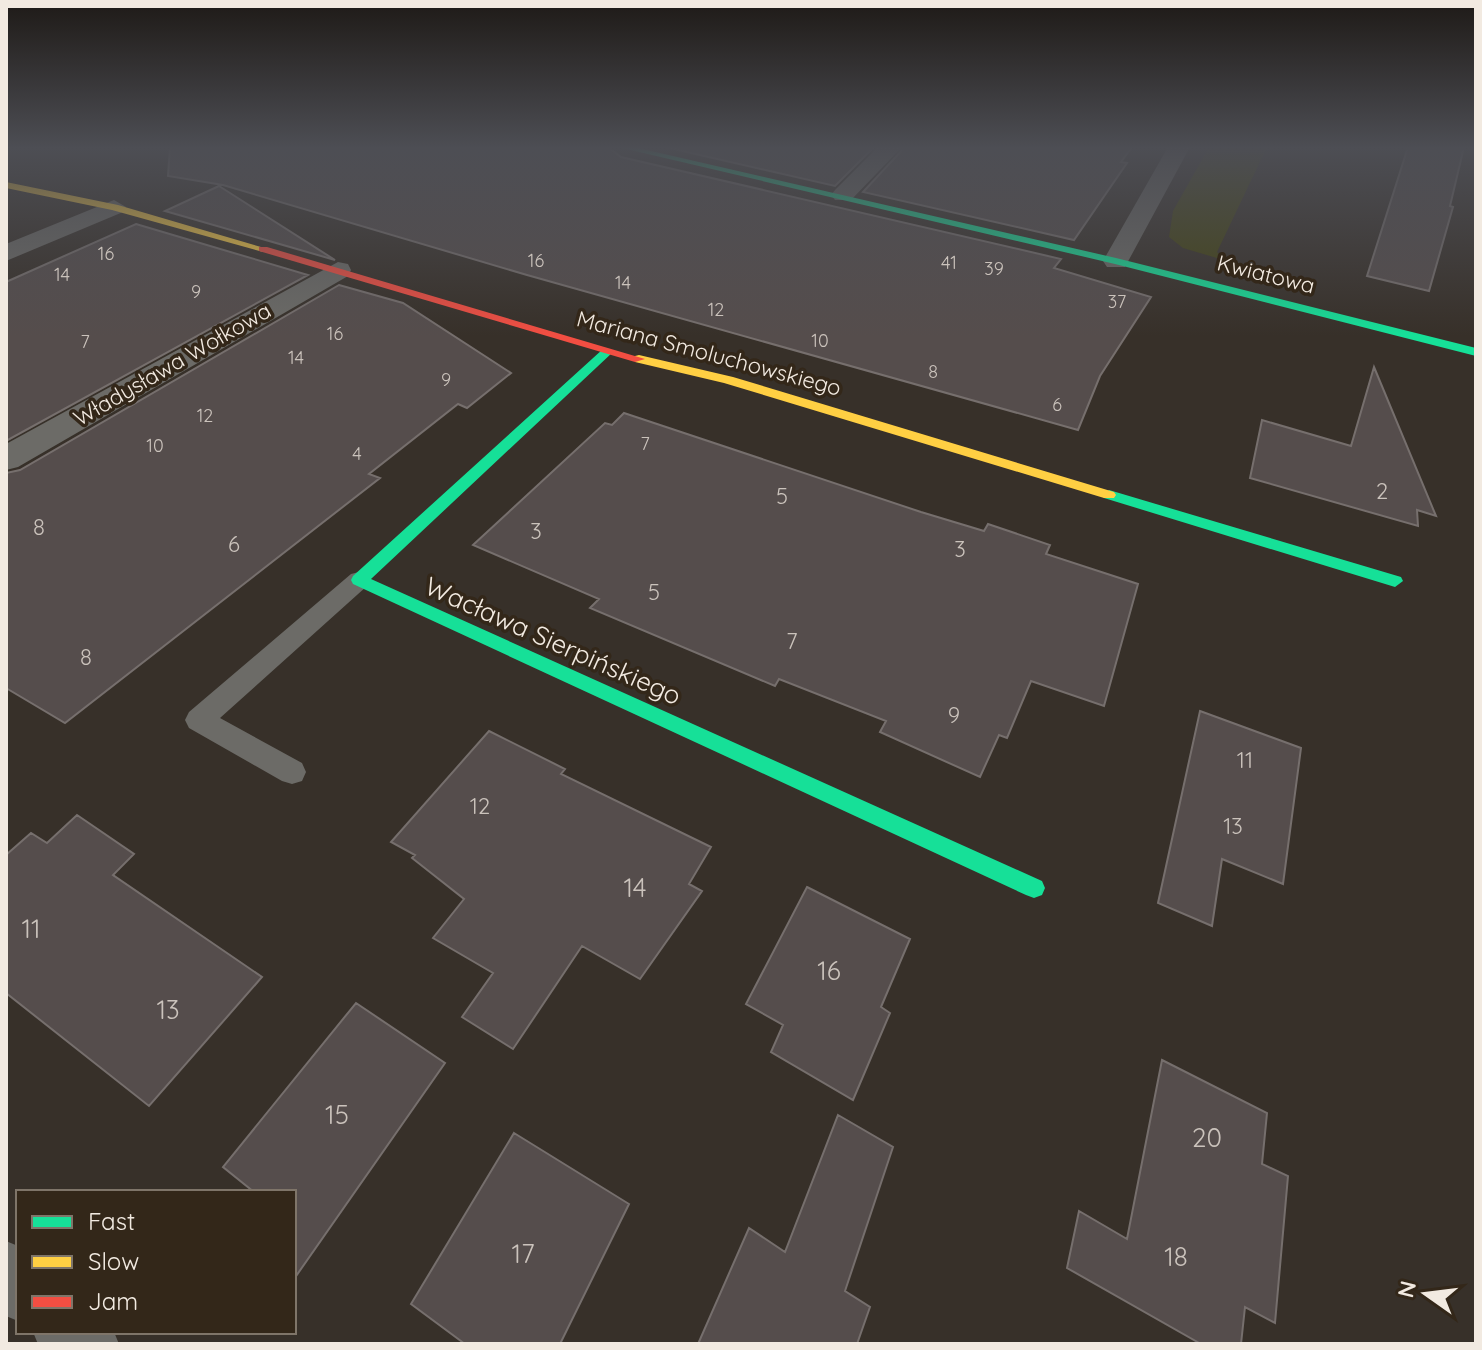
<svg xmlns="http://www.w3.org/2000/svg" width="1482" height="1350" font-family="Quicksand,sans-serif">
  <rect width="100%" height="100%" fill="#373029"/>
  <path fill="#434311" d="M 1209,147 L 1267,147 L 1217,252 L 1227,261 L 1183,248 L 1169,237 L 1173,211 Z"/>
  <path fill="#554d4c" stroke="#766f6d" stroke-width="2" d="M 170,147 L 608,147 L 621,157 L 1061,259 L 1054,268 L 1151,297 L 1100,376 L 1078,430 L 527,275 L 223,185 L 168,176 Z
    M 665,147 L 874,147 L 835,186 Z
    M 905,147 L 1132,147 L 1121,162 L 1127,163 L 1074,240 L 863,192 Z
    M 1408,147 L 1464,147 L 1450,206 L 1453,207 L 1429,291 L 1367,276 Z
    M 219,186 L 335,260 L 165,211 Z
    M 136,224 L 308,275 L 6,441 L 6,282 Z
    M 339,285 L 403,303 L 511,373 L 467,408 L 458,404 L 369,474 L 380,478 L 65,723 L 6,688 L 6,473 L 20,470 Z
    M 1374,367 L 1436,516 L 1417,510 L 1418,526 L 1250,478 L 1262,420 L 1351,446 Z
    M 624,413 L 921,512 L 984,531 L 988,524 L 1050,545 L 1046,554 L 1138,584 L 1104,706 L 1031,681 L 1007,738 L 999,735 L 980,777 L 880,732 L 886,721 L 779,679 L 775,686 L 590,608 L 599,599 L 473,545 L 605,423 L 612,425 Z
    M 1200,711 L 1301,748 L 1283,884 L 1222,859 L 1212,926 L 1158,903 Z
    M 489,731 L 565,769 L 561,774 L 711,847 L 689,884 L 702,891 L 640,979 L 582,946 L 513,1049 L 462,1017 L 493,973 L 433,938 L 464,899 L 412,858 L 415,855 L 391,842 Z
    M 77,815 L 134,854 L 113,875 L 262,977 L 149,1106 L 6,993 L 6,855 L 31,833 L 47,843 Z
    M 807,887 L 910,939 L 881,1007 L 890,1013 L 853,1100 L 771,1052 L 783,1025 L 746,1004 Z
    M 356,1003 L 445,1063 L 294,1279 L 294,1192 L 254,1192 L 223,1167 Z
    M 1162,1060 L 1267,1113 L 1262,1164 L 1288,1176 L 1275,1323 L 1245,1307 L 1241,1344 L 1201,1344 L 1067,1268 L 1079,1211 L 1127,1239 Z
    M 838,1115 L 893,1147 L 845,1291 L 870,1307 L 857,1344 L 698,1344 L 749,1228 L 785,1252 Z
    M 514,1133 L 629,1204 L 560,1344 L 465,1344 L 411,1304 Z"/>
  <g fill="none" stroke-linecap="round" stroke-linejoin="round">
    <path fill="#6c6b67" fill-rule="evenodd" d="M 359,572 L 367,574 L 371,580 L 367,586 L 220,718 L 302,763 L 306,772 L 302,781 L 292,784 L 282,781 L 189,728 L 185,720 L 189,712 L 351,574 Z"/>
    <path fill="#6c6b67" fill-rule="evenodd" d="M 878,147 L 902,147 L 851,200 L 835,200 L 831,195 L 835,190 Z
      M 1168,147 L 1190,147 L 1125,267 L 1107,267 L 1103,261 Z
      M 114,200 L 126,207 L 123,212 L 6,261 L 6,244 Z
      M 338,262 L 348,264 L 351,270 L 348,276 L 18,467 L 6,470 L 6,444 Z
      M 6,1241 L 18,1246 L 18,1321 L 6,1316 Z
      M 33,1332 L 114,1332 L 119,1344 L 38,1344 Z"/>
    <path fill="#16e098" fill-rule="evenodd" d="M 618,147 L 634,147 L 1116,258 L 1476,348 L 1476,356 L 1115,264 Z
      M 603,349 L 613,352 L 371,579 L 1042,881 L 1045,888 L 1042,895 L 1034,898 L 1026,895 L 353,584 L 351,580 L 353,576 Z
      M 1109,490 L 1401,577 L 1403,581 L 1395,587 L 1104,498 L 1102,495 Z"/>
    <path fill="#ffcf43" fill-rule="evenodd" d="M 6,182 L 118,205 L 268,249 L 263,252 L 112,210 L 6,188 Z
      M 639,355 L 733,377 L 1114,492 L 1116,495 L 1114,498 L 1104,498 L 724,383 L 635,362 L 635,356 Z"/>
    <path fill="#f24e42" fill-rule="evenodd" d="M 259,247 L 267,247 L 645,359 L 635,362 L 259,251 Z"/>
  </g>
  <linearGradient id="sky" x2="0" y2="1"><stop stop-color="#1e1a17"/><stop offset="0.44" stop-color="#4d4e54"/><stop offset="1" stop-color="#4d4e54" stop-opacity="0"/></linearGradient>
  <rect width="1482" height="336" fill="url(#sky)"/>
  <g text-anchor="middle" stroke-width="7" stroke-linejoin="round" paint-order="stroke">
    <g font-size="18" fill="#cbc3bc">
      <text x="106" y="260">16</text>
      <text x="536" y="267">16</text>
      <text x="949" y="269">41</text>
      <text x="994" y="275">39</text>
      <text x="62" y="281">14</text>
      <text x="623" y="289">14</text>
      <text x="196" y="298">9</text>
      <text x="1117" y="308">37</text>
      <text x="716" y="316">12</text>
      <text x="335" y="340">16</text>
      <text x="820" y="347">10</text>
      <text x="85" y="348">7</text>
      <text x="296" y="364">14</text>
      <text x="933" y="378">8</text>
      <text x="446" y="386">9</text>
      <text x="1057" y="411">6</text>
      <text x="205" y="422">12</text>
      <text x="645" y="450">7</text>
      <text x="155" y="452">10</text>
      <text x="357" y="460">4</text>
    </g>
    <g font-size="22" fill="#f2eae1" stroke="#332719">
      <text transform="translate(1266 274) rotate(14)" y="8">Kwiatowa</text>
      <text transform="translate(709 353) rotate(15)" y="8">Mariana Smoluchowskiego</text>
      <text transform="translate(172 364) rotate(-30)" y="8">Władysława Wołkowa</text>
    </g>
    <g font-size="22" fill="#cbc3bc">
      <text x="1382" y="499">2</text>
      <text x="782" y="504">5</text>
      <text x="39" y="535">8</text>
      <text x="536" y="539">3</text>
      <text x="234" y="552">6</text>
      <text x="960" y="557">3</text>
      <text x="654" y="600">5</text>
      <text x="792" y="649">7</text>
      <text x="86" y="665">8</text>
      <text x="954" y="723">9</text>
      <text x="1245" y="768">11</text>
      <text x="480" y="814">12</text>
      <text x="1233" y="834">13</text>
    </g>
    <g font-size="26" fill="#f2eae1" stroke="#332719">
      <text transform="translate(553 641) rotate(24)" y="9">Wacława Sierpińskiego</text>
    </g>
    <g font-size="26" fill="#cbc3bc">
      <text x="635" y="897">14</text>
      <text x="31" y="938">11</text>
      <text x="829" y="980">16</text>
      <text x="168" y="1019">13</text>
      <text x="337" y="1124">15</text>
      <text x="1207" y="1147">20</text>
      <text x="523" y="1263">17</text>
      <text x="1176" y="1266">18</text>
    </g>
  </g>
  <rect width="1482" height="1350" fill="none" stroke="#f2eae1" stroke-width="16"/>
  <rect x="16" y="1190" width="280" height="144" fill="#332719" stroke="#7f7569" stroke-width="2"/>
  <rect x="32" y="1216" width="40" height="12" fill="#16e098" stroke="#7f7569" stroke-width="2"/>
  <text x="88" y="1230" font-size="24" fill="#f2eae1">Fast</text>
  <rect x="32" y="1256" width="40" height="12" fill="#ffcf43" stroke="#7f7569" stroke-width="2"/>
  <text x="88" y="1270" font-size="24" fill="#f2eae1">Slow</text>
  <rect x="32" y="1296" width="40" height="12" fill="#f24e42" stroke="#7f7569" stroke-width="2"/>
  <text x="88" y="1310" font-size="24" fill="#f2eae1">Jam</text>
  <g transform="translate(1426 1294) rotate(284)" stroke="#332719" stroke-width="6" paint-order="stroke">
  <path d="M0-6L14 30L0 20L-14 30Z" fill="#f2eae1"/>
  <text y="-12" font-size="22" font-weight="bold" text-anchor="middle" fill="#f2eae1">N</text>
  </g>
</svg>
